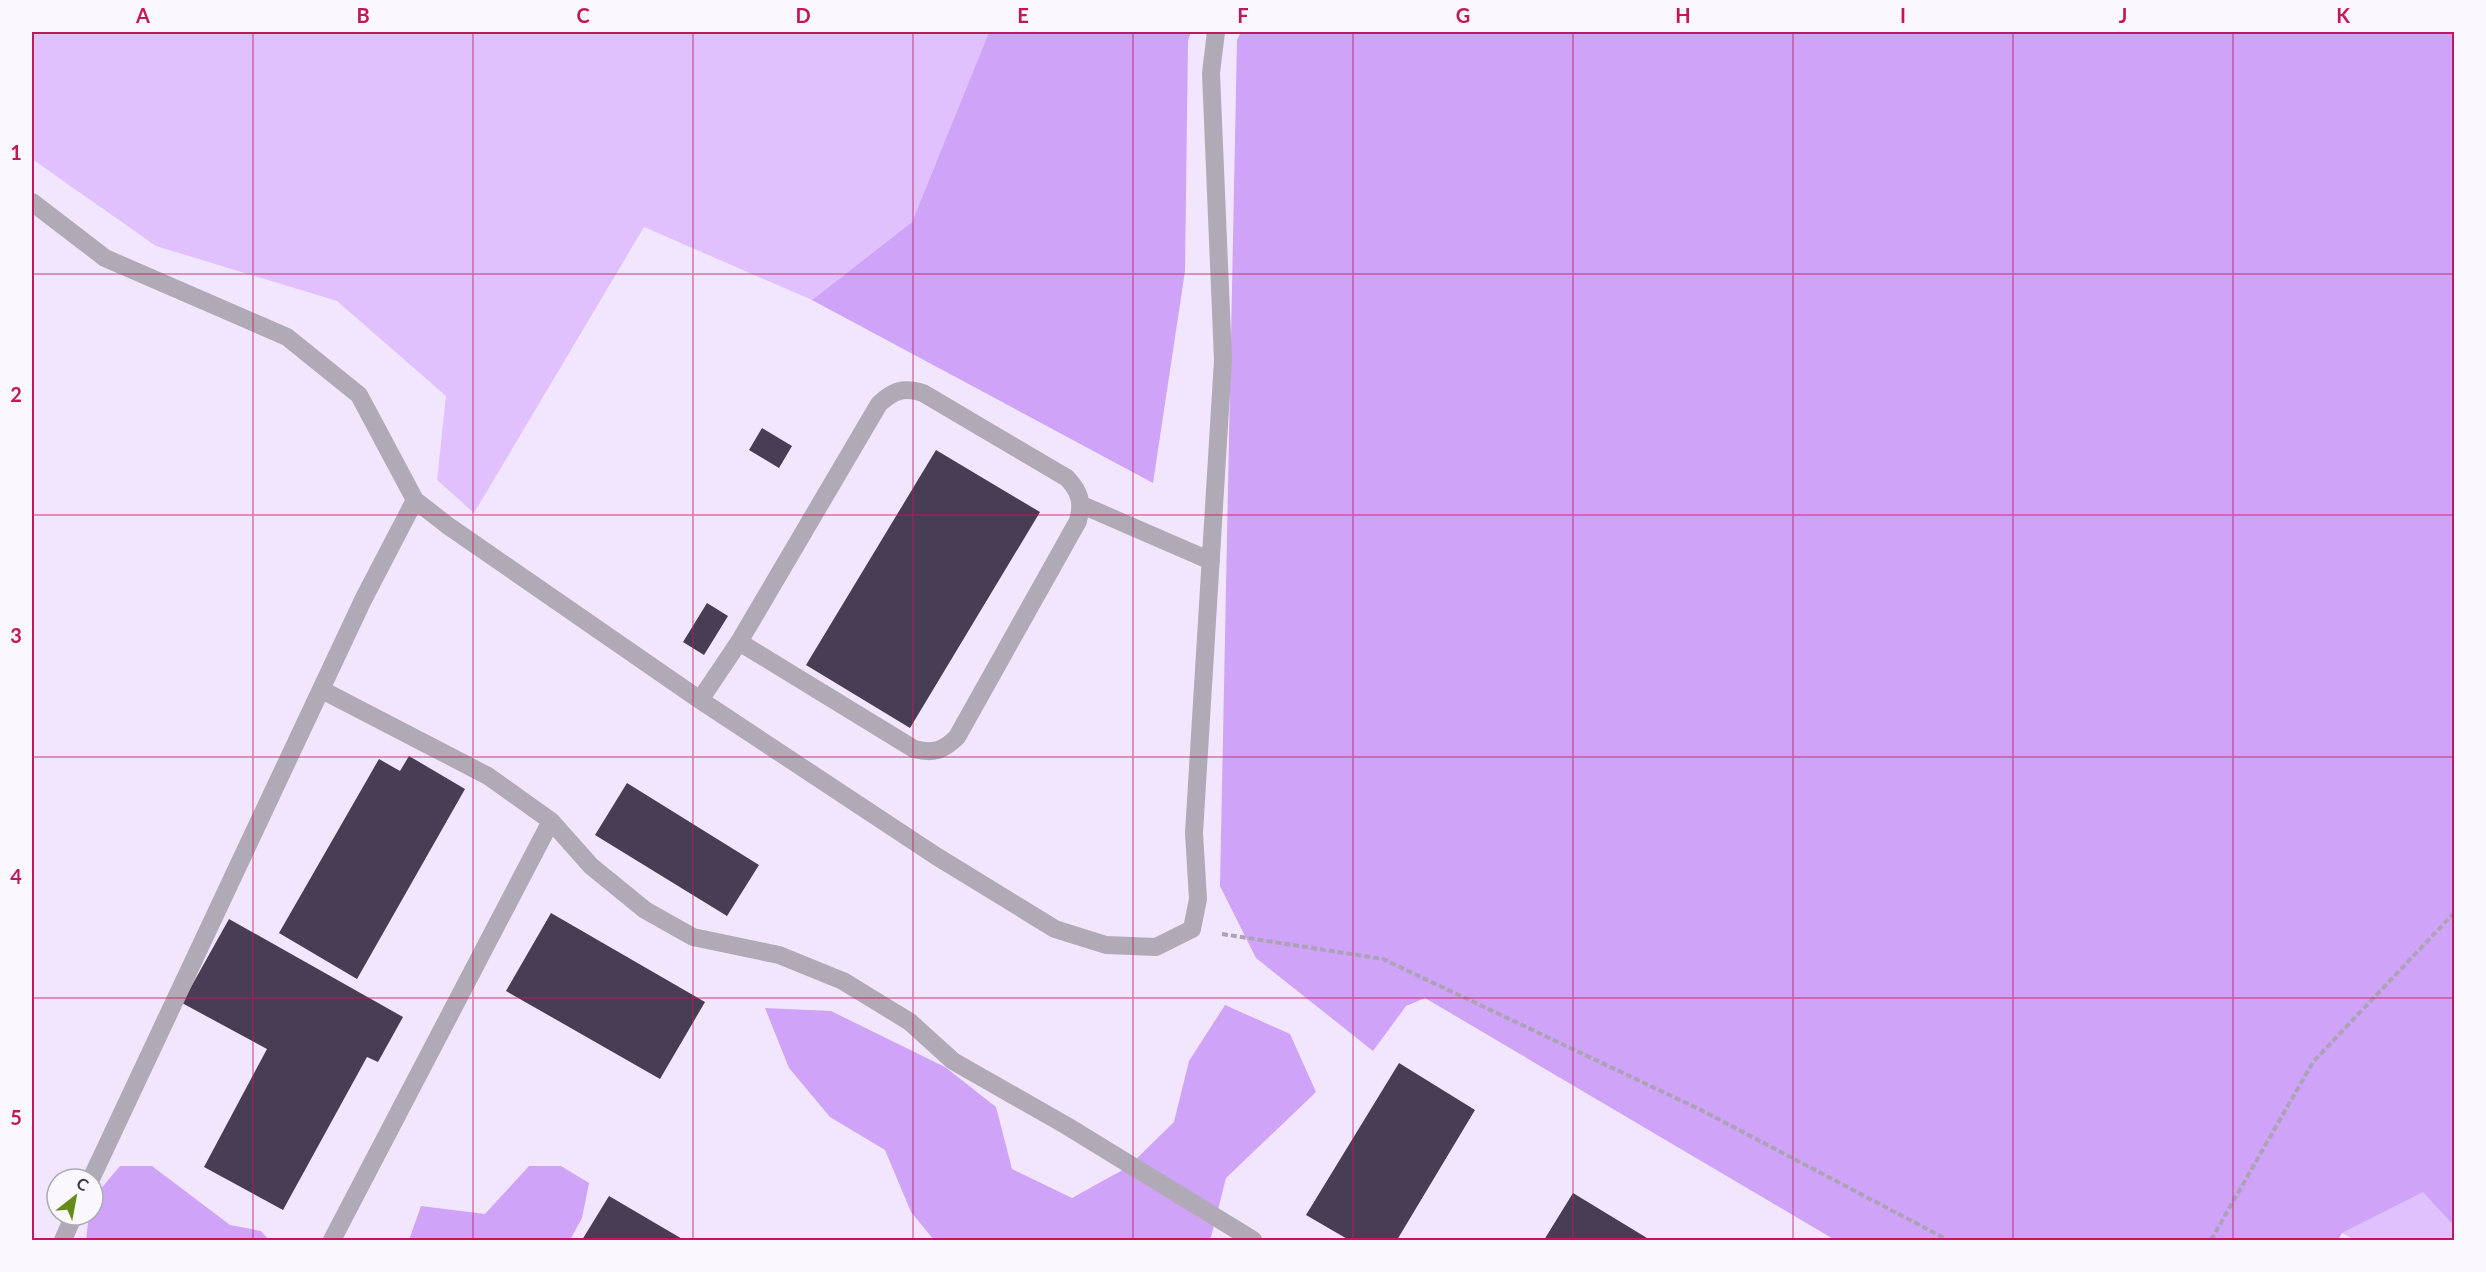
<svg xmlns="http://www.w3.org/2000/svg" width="2486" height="1272" font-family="Lato,sans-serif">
  <rect width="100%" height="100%" fill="#f2e6fe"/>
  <path fill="#e0c1fd" d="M 32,32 L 989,32 L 912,222 L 812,300 L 644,227 L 474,513 L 437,480 L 446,396 L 337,301 L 156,246 L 32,159 Z
    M 2423,1191 L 2454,1226 L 2454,1240 L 2355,1240 L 2342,1233 Z"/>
  <path fill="#cfa3f7" d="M 989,32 L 1191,32 L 1188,41 L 1185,271 L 1153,483 L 812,300 L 912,222 Z
    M 1241,32 L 2454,32 L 2454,1226 L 2423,1192 L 2342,1233 L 2338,1240 L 1835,1240 L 1425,998 L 1406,1006 L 1373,1051 L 1256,958 L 1220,886 L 1237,40 Z
    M 1225,1005 L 1290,1034 L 1316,1092 L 1226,1178 L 1211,1237 L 1207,1240 L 934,1240 L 911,1212 L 885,1150 L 830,1117 L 789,1068 L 765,1008 L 831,1011 L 945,1067 L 996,1107 L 1012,1169 L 1072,1198 L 1128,1167 L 1174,1122 L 1189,1061 Z
    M 120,1166 L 152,1166 L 230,1225 L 261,1231 L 269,1240 L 86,1240 L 88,1223 L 93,1215 L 99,1191 Z
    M 529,1166 L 561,1166 L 589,1183 L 582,1218 L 570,1240 L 409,1240 L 421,1206 L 485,1214 Z"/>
  <path fill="#493d55" d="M 762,428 L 792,446 L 779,468 L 749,450 Z
    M 936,450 L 1040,512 L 910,728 L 806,665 Z
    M 707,603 L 728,616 L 704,655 L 683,642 Z
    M 409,756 L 465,789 L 357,979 L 279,933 L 379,759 L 400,771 Z
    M 627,783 L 759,865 L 727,916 L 595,835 Z
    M 551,913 L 705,1002 L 660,1079 L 506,991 Z
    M 229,919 L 403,1017 L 378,1062 L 367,1057 L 283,1210 L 204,1167 L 267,1049 L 182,1003 Z
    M 1399,1063 L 1475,1110 L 1397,1240 L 1349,1240 L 1306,1215 Z
    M 1573,1193 L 1647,1238 L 1645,1240 L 1544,1240 Z
    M 609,1196 L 684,1240 L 582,1240 Z"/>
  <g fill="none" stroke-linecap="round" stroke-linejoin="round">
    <path stroke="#aba2b5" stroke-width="4" stroke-dasharray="6 3" stroke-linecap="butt" d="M 1222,934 L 1383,959 L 1701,1110 L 1948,1240
      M 2211,1240 L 2313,1062 L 2454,913"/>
    <path stroke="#b0a9b6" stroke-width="18" d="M 32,202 L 105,258 L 287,337 L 359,395 L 415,500 L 447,525 L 700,700 L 936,856 L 1055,929 L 1106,945 L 1156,947 L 1192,929 L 1198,899 L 1194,833 L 1223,360 L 1211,73 L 1216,32
      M 1082,505 L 1211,561
      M 322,690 L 488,776 L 551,821 L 591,866 L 645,910 L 693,937 L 779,955 L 843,981 L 910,1022 L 953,1061 L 1067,1126 L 1253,1240
      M 700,700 L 739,642 L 879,404 C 894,390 904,387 923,393 L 1067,478 C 1080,492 1083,502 1078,521 L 957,737 C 943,751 933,754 914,749 L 739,642
      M 91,1179 L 363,600 L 415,500
      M 63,1240 L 74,1215
      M 332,1240 L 551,821"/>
  </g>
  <path fill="none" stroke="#c2185b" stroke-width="1.5" stroke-opacity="0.55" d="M 253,32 L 253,1240M 473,32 L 473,1240M 693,32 L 693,1240M 913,32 L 913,1240M 1133,32 L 1133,1240M 1353,32 L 1353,1240M 1573,32 L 1573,1240M 1793,32 L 1793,1240M 2013,32 L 2013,1240M 2233,32 L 2233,1240M 32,274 L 2454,274M 32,515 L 2454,515M 32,757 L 2454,757M 32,998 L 2454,998"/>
  <rect width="2486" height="1272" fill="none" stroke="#faf7fd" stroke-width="66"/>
  <g transform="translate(75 1197) rotate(31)"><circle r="28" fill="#faf7fd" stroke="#aeaab2" stroke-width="1.5"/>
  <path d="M0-4.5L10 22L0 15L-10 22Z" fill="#658c19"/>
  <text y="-9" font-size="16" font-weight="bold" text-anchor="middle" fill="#3b3641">С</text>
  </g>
  <rect x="33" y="33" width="2420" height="1206" fill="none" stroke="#c2185b" stroke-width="2"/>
  <g font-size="20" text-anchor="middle" font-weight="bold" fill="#c2185b">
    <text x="143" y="23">A</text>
    <text x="363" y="23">B</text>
    <text x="583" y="23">C</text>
    <text x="803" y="23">D</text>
    <text x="1023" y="23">E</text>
    <text x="1243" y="23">F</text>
    <text x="1463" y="23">G</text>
    <text x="1683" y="23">H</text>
    <text x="1903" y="23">I</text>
    <text x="2123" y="23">J</text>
    <text x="2343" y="23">K</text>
    <text x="16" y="160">1</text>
    <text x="16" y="402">2</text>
    <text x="16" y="643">3</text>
    <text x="16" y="884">4</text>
    <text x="16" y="1125">5</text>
  </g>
</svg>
